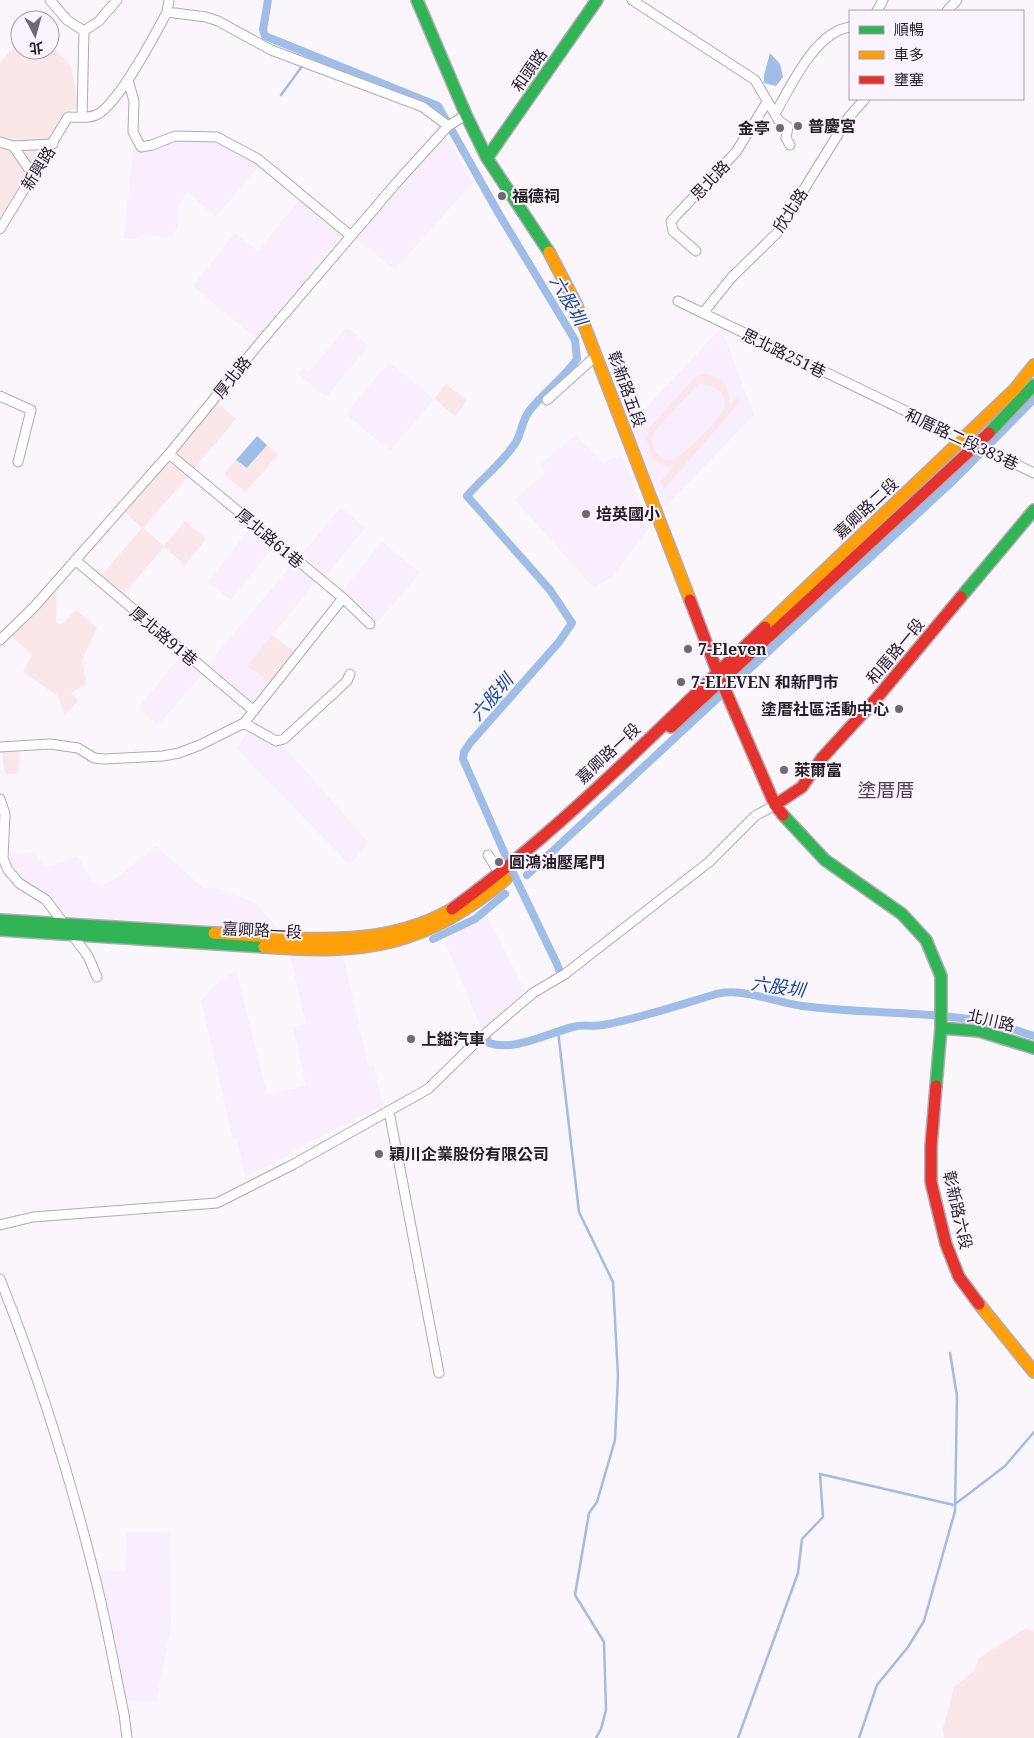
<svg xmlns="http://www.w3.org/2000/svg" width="1034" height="1738" viewBox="0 0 1034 1738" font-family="'Noto Serif','Noto Sans TC',serif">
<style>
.built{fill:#f9eefd}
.green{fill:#fbe7e9;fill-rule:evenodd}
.water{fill:#a0bde8}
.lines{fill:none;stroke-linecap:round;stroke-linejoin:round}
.stream{stroke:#a0bde8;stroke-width:2.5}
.canal{stroke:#a0bde8;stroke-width:8}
.street-casing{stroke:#b1abb3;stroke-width:11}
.fast-casing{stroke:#b1abb3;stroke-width:14}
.slow-casing{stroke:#b1abb3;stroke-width:14}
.jam-casing{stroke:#b1abb3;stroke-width:14}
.street{stroke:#fefefe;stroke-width:9}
.fast{stroke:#30b455;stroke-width:11}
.slow{stroke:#ff9f0a;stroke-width:11}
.jam{stroke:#e5322d;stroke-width:11}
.poi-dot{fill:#6f6871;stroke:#fbf3fe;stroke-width:2}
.labels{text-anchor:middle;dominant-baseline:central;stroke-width:4;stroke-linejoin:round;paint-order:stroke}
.street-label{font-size:16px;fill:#241c27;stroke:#fbf3fe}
.poi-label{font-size:16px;font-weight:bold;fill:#241c27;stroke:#fbf3fe;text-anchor:start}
.water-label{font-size:18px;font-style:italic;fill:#134b91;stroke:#fbf3fe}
.quarter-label{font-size:19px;fill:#4e3d54;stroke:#fbf3fe}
</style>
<rect width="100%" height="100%" fill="#faf6fb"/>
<path class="built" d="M441,129L473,182L395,270L353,236Z
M214,138L260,164L216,217L187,192L178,208V228L171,237L143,235L135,239H124L133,149H147L170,139Z
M301,198L343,234L257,339L193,286L235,233L258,251Z
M347,327L369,346L326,397L298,374L303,368L309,372Z
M721,328L754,415L665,507L628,427Z
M389,362L434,399L390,451L346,414Z
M576,435L603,463L622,455L649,528L613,576L594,588L515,500L545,472L541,464Z
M341,507L365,528L323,579L298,559Z
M251,527L274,546L231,600L208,582Z
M382,542L420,573L376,624L340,593Z
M294,562L316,581L248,666L271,683L251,707L205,668Z
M181,656L203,674L158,725L138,708Z
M248,731H251L271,745L280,742L369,843L350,865L237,749Z
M156,846L203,888H216L257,904L278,929L61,916L18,877L11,868L8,854L34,852L46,868L77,856L92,881L103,886L118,877Z
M486,913L525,991L482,1030L445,942Z
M290,955L343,956L369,1067H374L383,1105L245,1177L237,1139H233L201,1000L218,982L236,970L267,1094L306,1086L293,1027L306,1024Z
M127,1532H170L171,1627L156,1702L121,1700L97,1572L125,1571Z"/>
<path class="green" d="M20,23V50H50V44L71,66L79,107L65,112L34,169L0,218V63L12,49L15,26Z
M706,374C723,377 730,387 729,404L736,398L740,402L664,489L660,482L674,466L667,467L653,459L646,440L649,428L695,377ZM698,384C713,383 732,394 722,412C717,421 683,455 674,459C670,461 667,460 663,459C653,452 650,443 654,432Z
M446,384L467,401L455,416L434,399Z
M214,400L236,419L192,471L173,455Z
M267,445L278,455L245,492L224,474L236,460L248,468Z
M166,459H170L189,475L143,528L164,546L185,521L206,539L185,565L164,547L121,597L99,578L142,528L121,509Z
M57,580L56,623L62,624L76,610L97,627L82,660L86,684L71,693L78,700L65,716L58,696L23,672L32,655L10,635Z
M272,635L296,653L271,683L247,666Z
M20,751L18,774H5L2,753Z
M1026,1628L1034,1632V1738H944L943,1729L954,1687L974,1671L979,1658Z"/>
<path class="water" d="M770,53L780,64L783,77L776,86L764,83V75Z
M257,436L267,445L247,468L236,460Z"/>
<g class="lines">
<path class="stream" d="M281,95L311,54
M558,1031L579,1212L613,1282L618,1376L615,1440L597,1502L589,1513L575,1595L604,1642L606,1710L601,1729L596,1738
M738,1738L798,1573L802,1539L823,1517L820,1474L954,1505L1005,1466L1034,1432
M859,1738L877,1685L908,1647L924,1621L955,1511L957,1396L950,1353"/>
<path class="canal" d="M268,0L263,30L265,36L438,106L499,214L575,340L577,359C564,378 544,392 530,410C521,422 522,432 516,442C503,463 483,477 467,496L550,590L572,623L559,642L470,743L464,752L463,759L515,877L557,964L562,978L560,979
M731,686L954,480L1034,399
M527,875L721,695
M433,939L475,919L505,894
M489,1030L486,1036L489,1043C514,1052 548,1033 573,1027C582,1024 593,1027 603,1025C642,1018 679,1005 716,994C741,987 777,1003 802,1006C863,1014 926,1011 987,1022C1003,1024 1019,1032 1034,1036"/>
<g class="street-casing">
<path id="street" d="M50,0L67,20L84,31
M632,0L755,80L779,121L788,127L786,138L790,145
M877,11L883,0
M947,11L957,0
M167,12L206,17L218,21L271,50L423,107L448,126
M84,31L99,21L117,0
M128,80L134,101L133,132L141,147L152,145L175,136L217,137L258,159L351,236
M775,114C791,86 815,32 850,27
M82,117L84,31
M0,142L13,146L33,175
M13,146L53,144
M0,229L68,117C77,117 90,119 98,114C119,102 155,35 167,12L169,0
M696,251L673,231L671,221L736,152L767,102
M678,301L1034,473
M703,313L732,277L777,233L848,118L865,99
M0,396L31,410L18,462
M547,400L597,355
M169,454L343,598L370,624
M75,560L254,711
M0,640L34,607L169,454L258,345L398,181L448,126L466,115
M244,723L276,741L284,739L347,681L350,674
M0,747L50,744L78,748L94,758L104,759L163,756L179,753L200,745L244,723L343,598
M0,799L5,814L3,858L8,870L19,883L46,900L88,956L97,977
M488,855L500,874
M389,1111L439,1373
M0,1225L33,1217L217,1203L292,1165L428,1089L478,1040L533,993L565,974L709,862L755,816L775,805
M0,1279C38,1374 69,1473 94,1573C106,1619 114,1667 124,1714L127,1738"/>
</g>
<g class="fast-casing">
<path id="fast" d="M417,0L466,115L487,158L549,252
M487,158L597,0
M989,433L1034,385
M961,597L1034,510
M783,815L825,860L902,914L926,940L941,976V1028L936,1086
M0,920L214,933
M0,930L264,947
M941,1028L979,1031L1034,1048"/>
</g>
<g class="slow-casing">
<path id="slow" d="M549,252L576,304L690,600
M765,627L1015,389L1034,365
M214,933C294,938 380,951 452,909
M264,947C365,955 427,946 506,879
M979,1304L1034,1372"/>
</g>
<g class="jam-casing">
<path id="jam" d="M690,600L717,671L775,805L783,815
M671,727L989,433
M775,805L802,787L822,758L876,699L961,597
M452,909C565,827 664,723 765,627
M936,1086L931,1146V1182L946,1244L959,1277L979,1304"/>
</g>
<use href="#street" class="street"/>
<use href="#fast" class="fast"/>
<use href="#slow" class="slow"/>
<use href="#jam" class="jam"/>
</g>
<g class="poi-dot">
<circle cx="798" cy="126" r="5"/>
<circle cx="780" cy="128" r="5"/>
<circle cx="502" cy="196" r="5"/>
<circle cx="586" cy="514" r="5"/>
<circle cx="688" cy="649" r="5"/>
<circle cx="681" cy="682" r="5"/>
<circle cx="899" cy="709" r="5"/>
<circle cx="784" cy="770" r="5"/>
<circle cx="499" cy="862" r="5"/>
<circle cx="411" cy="1039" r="5"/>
<circle cx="379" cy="1154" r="5"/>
</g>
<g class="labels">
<g class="street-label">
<text transform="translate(529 70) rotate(-55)">和頭路</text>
<text transform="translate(38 168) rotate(-58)">新興路</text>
<text transform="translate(710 180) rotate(-46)">思北路</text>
<text transform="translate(790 210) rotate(-57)">欣北路</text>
<text transform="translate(784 353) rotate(26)">思北路251巷</text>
<text transform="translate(232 377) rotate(-51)">厚北路</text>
<text transform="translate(627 389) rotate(70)">彰新路五段</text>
<text transform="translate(962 439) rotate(25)">和厝路二段383巷</text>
<text transform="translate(866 508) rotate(-43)">嘉卿路二段</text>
<text transform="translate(270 538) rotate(40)">厚北路61巷</text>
<text transform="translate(164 636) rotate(40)">厚北路91巷</text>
<text transform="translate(895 651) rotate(-50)">和厝路一段</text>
<text transform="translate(608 753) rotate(-43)">嘉卿路一段</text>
<text transform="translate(262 930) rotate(3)">嘉卿路一段</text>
<text transform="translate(991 1020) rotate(13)">北川路</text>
<text transform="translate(958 1210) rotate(77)">彰新路六段</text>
</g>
<g class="poi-label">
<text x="808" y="126">普慶宮</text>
<text x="770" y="128" text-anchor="end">金亭</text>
<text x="512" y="196">福德祠</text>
<text x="596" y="514">培英國小</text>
<text x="698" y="649">7-Eleven</text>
<text x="691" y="682">7-ELEVEN 和新門市</text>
<text x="889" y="709" text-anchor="end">塗厝社區活動中心</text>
<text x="794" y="770">萊爾富</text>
<text x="509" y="862">圓鴻油壓尾門</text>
<text x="421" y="1039">上鎰汽車</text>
<text x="389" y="1154">穎川企業股份有限公司</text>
</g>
<g class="water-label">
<text transform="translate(569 300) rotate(60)">六股圳</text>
<text transform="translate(491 697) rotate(-49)">六股圳</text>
<text transform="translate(778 986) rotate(8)">六股圳</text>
</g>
<g class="quarter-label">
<text x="886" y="790">塗厝厝</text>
</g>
</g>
<rect x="849" y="10" width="175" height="90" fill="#fbf3fe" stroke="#a59da8"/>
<rect x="859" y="26" width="25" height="8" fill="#30b455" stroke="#a59da8"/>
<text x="894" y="35" font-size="15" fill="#241c27">順暢</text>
<rect x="859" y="51" width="25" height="8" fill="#ff9f0a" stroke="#a59da8"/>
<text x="894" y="60" font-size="15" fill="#241c27">車多</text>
<rect x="859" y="76" width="25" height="8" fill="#e5322d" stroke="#a59da8"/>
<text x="894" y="85" font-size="15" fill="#241c27">壅塞</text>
<g transform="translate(35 35) rotate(174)"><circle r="24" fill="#fbf3fe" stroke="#a59da8"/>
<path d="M0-4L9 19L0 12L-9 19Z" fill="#6f6871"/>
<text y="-8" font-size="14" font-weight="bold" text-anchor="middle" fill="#241c27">北</text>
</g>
</svg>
